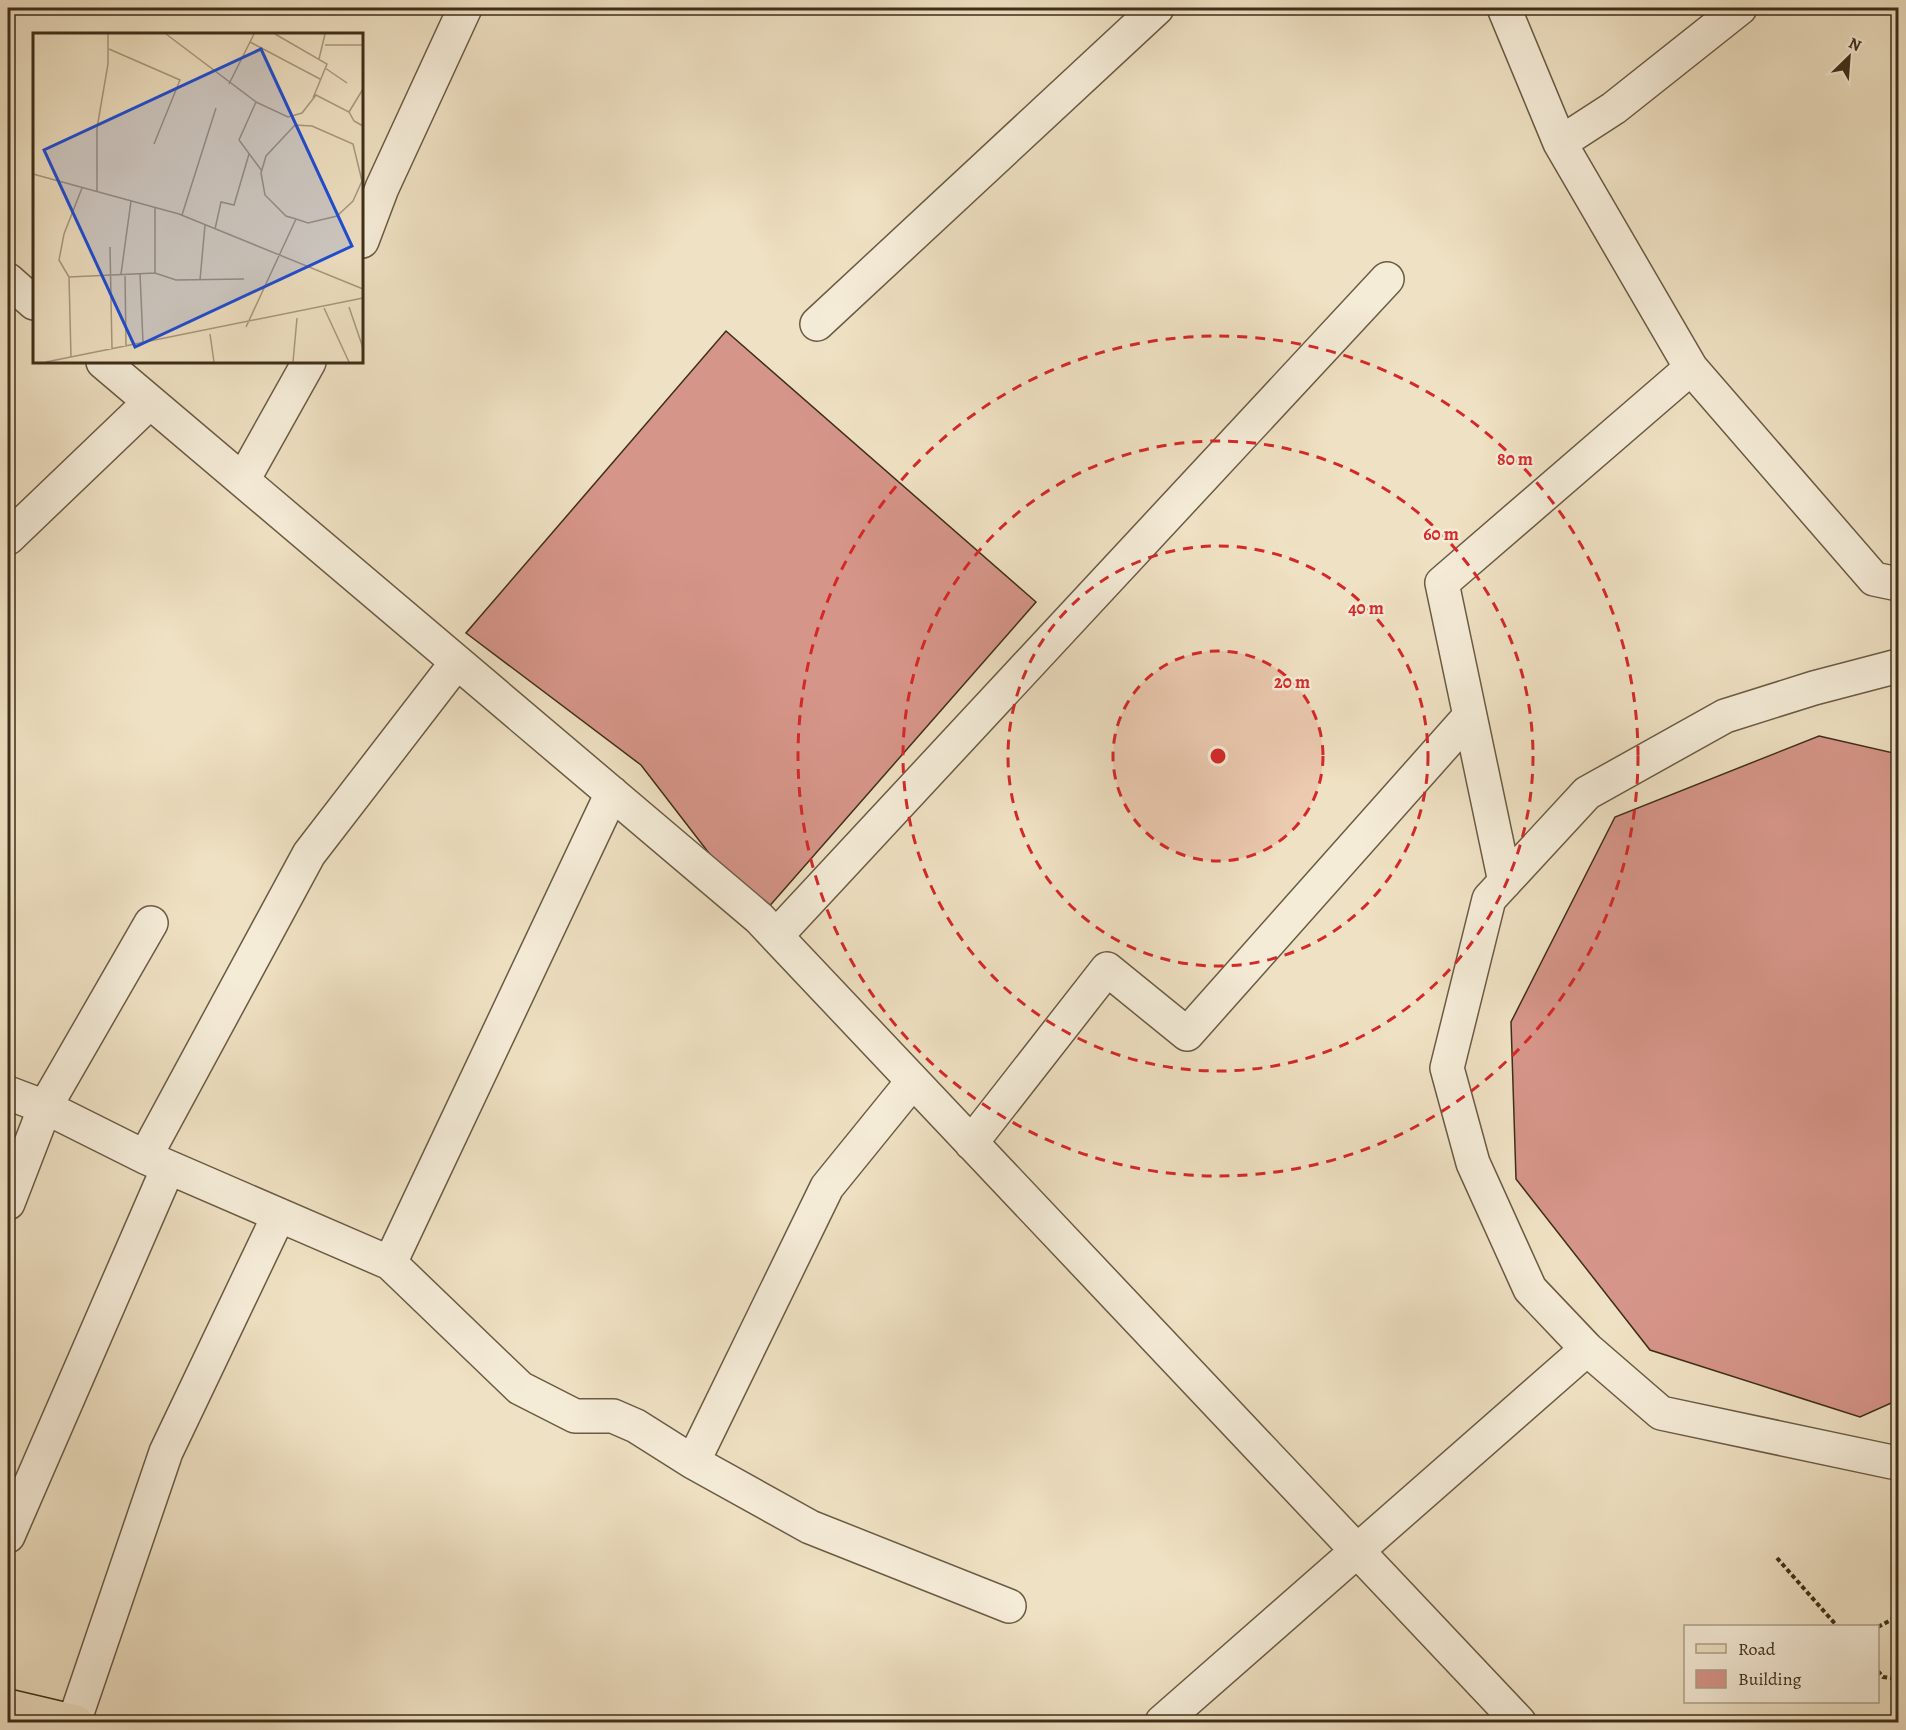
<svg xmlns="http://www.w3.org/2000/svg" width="1906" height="1730" viewBox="0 0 1906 1730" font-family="Alegreya,serif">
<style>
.building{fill:#d69589;stroke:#3e2e1a;stroke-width:1.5}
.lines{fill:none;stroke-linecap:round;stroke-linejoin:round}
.minor-casing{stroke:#6a5b44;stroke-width:36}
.major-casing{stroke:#3e2e1a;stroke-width:36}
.path{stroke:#3e2e1a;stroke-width:4;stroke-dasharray:4.5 3;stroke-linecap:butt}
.minor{stroke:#f5ecd8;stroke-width:33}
.major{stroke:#efe1c3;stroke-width:33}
.ring{fill:none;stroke:#d62828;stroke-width:3;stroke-dasharray:10 8}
.inset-road{fill:none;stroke:#a8997f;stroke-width:1.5}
.view{fill:#1d4ed8;fill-opacity:0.15;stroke:#1d4ed8;stroke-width:3}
.inset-edge{fill:none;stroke:#3e2e1a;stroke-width:3}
.centre{fill:#d62828;stroke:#f5ecd8;stroke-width:3}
.ring-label{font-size:18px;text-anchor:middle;font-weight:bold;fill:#d62828;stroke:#f5ecd8;stroke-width:5;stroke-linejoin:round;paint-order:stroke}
</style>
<rect width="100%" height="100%" fill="#efe1c3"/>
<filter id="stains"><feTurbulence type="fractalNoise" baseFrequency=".00333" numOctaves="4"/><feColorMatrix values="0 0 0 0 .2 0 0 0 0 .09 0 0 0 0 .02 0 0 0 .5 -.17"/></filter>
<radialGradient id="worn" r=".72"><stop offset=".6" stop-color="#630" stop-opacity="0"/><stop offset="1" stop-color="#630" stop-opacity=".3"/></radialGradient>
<path class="building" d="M726,331L1036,602L759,918L641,765L466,633Z
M1819,736L1898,754V1400L1860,1417L1650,1350L1516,1179L1511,1022L1615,817Z"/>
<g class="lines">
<g class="minor-casing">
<path id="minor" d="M1504,8L1560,143L1691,368
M1560,143L1614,108L1740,8
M362,241L382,188L465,8
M8,280L34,303
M817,324L1157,8
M103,362L759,918L1519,1722
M243,480L309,362
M8,538L150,402
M1898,666L1814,688L1725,716L1587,793L1489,899L1447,1068L1473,1163L1530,1289L1587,1349L1661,1413L1892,1462L1898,1460
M1505,882L1442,583L1691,368L1874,579L1898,584
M776,936L1387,279
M8,1093L45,1107L145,1157L390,1263L520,1388L575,1416H613L636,1426L693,1462L810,1527L1009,1606
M971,1143L1107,969L1187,1034L1468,718
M145,1157L309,854L457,662
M8,1203L45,1107L151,923
M390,1263L612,793
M693,1462L827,1187L913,1081
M8,1536L168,1168
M74,1722L166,1452L279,1215
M1162,1722L1587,1349"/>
</g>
<g class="major-casing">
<path id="major" d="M8,1706L76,1722"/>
</g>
<path class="path" d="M1777,1558L1837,1626
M1878,1627L1898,1616
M1878,1671L1883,1677L1898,1679"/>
<use href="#minor" class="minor"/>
<use href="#major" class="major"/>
</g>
<circle cx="1218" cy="756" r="105" fill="#d62828" fill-opacity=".12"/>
<g class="ring">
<circle cx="1218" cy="756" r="105"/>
<circle cx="1218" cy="756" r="210"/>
<circle cx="1218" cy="756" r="315"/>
<circle cx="1218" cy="756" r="420"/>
</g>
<g transform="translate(33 33)">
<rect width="330" height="330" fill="#efe1c3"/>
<path class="inset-road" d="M133,1L223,69M242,1L294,31L280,65M217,9L287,46M292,12H330M76,16L147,47L121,111M286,26L292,1M292,35L314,50M196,51L221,1M316,79L330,56M262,92L279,93L320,111L329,148L320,168L304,183L275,190L263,186L253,183L232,162L228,140L233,123ZM229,138L206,107L223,69L255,84L269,80L283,62L316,79L321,88L330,93M0,141L146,181L330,256M64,159V95L75,31V1M149,182L183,75M182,196L188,169L201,172L216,121M77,214L79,316M122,240V175M88,241L98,168M92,241L93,313M107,241L110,309M36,244L122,240L143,247L211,246M167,247L172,192M316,274L330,315M291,275L316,329M213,294L263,186M177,301L181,329M38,324L36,244L26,227L31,201L49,155M13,329L330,265M260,329L264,285"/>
<path class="view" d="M228,16L319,213L102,314L11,117Z"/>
<rect width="330" height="330" class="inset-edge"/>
</g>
<circle cx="1218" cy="756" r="9" class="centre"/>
<g class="ring-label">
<text x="1515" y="465">80 m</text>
<text x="1441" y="540">60 m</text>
<text x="1366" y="614">40 m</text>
<text x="1292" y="688">20 m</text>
</g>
<rect width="1906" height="1730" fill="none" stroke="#efe1c3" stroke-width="30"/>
<rect x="9" y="9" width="1888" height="1712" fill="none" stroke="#3e2e1a" stroke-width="3"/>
<rect x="15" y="15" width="1876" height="1700" fill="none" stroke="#3e2e1a" stroke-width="1.5"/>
<rect x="1684" y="1625" width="195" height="78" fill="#f5ecd8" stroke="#aca08c" stroke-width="1.5"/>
<rect x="1696" y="1644" width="30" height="9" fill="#efe1c3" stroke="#aca08c" stroke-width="1.5"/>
<text x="1738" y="1655" font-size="18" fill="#3e2e1a">Road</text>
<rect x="1696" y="1670" width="30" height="18" fill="#d69589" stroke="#aca08c" stroke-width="1.5"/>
<text x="1738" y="1685" font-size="18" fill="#3e2e1a">Building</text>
<g transform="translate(1849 57) rotate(25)" stroke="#f5ecd8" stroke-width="4.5" paint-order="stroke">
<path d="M0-4.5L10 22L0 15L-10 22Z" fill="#3e2e1a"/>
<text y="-9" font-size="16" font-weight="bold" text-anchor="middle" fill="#3e2e1a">N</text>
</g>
<rect width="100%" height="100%" filter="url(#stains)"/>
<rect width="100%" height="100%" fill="url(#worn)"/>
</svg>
